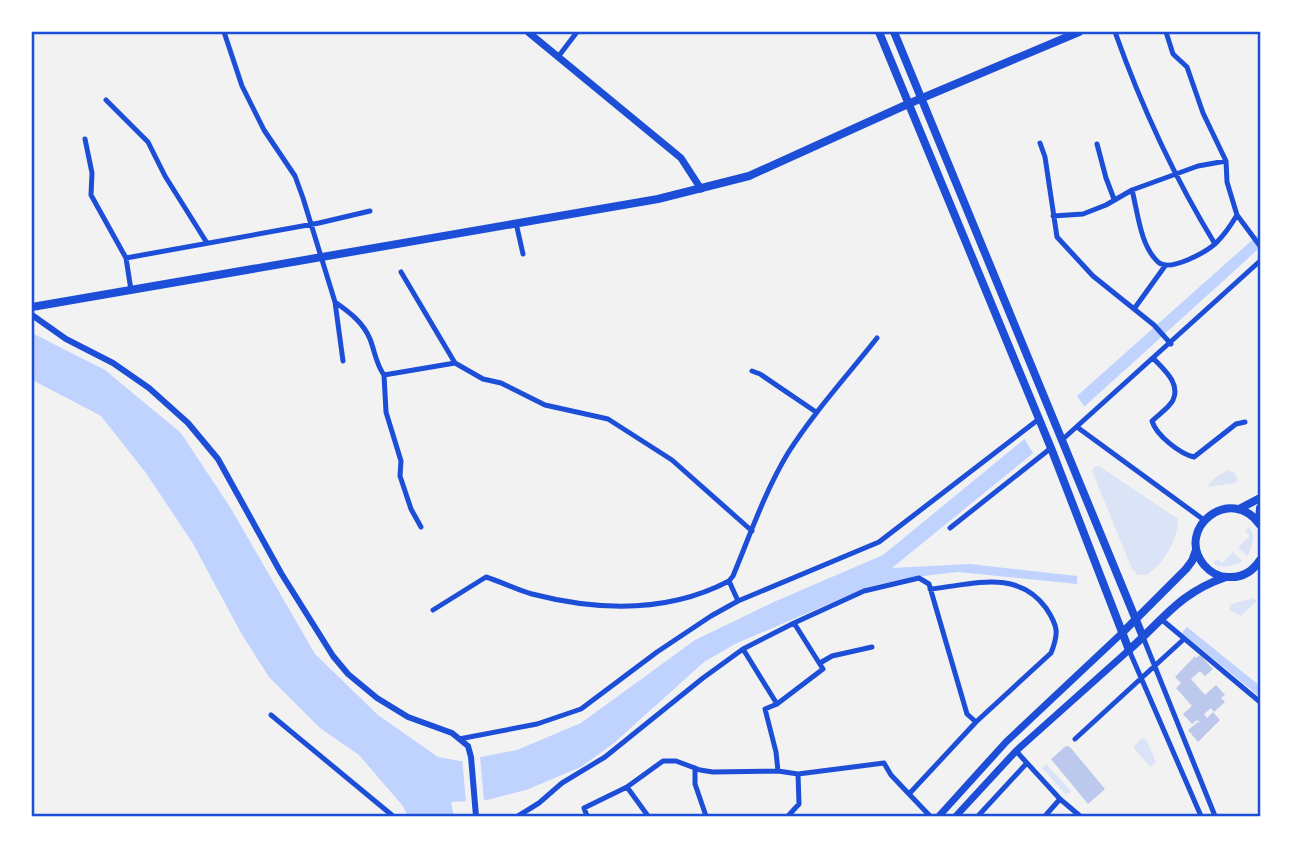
<svg xmlns="http://www.w3.org/2000/svg" width="1292" height="848" viewBox="0 0 1292 848" font-family="'IBM Plex Serif',serif">
<style>
.green{fill:#dbe4f7}
.water{fill:#bfd3fe}
.pier{fill:#f2f2f2}
.lines{fill:none;stroke-linecap:round;stroke-linejoin:round}
.river{stroke:#bfd3fe;stroke-width:14}
.building{fill:#bdc9ec}
.minor{stroke:#1d4ed8;stroke-width:5}
.tertiary{stroke:#1d4ed8;stroke-width:6}
.secondary{stroke:#1d4ed8;stroke-width:7}
.primary{stroke:#1d4ed8;stroke-width:8}
.neatline{fill:none;stroke:#1d4ed8;stroke-width:2.5}
</style>
<rect width="100%" height="100%" fill="#f2f2f2"/>
<path class="green" d="M1099,466L1178,519C1178,540 1164,563 1147,575H1138L1132,569L1092,471L1094,467Z
M1228,470C1234,471 1239,477 1236,483L1207,487L1216,477Z
M1249,527C1256,536 1253,547 1247,556L1238,547L1250,536L1245,531Z
M1233,552L1242,561C1233,566 1222,570 1213,563L1218,559L1222,563Z
M1254,598L1257,601L1241,616L1229,610L1231,604Z
M1142,738L1147,741L1156,762L1150,767L1133,747Z
M1046,764L1071,791L1066,795L1042,768Z"/>
<path class="water" d="M1260,233V247L1243,263L1032,454L892,568L970,564L1077,576V584L958,572L914,577L868,587L735,644L704,662L614,743L581,767L526,790L487,800L451,802L454,816H408L402,805L359,755L320,728L269,677L241,633L192,542L146,473L86,397L32,380V333L105,370L181,433L230,507L315,654L378,715L438,757L460,761L517,750L581,723L695,640L776,601L883,555L1077,396Z
M1187,627L1260,686V697L1182,633Z"/>
<path class="pier" d="M1076,395L1085,407L1034,455L1024,438Z
M480,756L484,801L466,802L462,758Z"/>
<g class="lines">
<path class="river" d="M32,372L107,411"/>
</g>
<path class="building" d="M1200,655L1213,669L1205,676L1200,671L1191,679L1205,695L1216,685L1225,695L1221,698L1225,702L1214,712L1211,708L1204,714L1207,718L1213,712L1220,720L1198,742L1188,730L1198,722L1201,723L1197,720L1192,724L1183,714L1192,706L1176,688L1181,683L1175,677L1195,656L1196,658Z
M1066,746L1070,747L1105,789L1088,804L1051,759Z"/>
<g class="lines">
<path class="minor" d="M224,32L242,86L264,130L295,176L303,198L335,302L343,361
M1115,32C1141,105 1174,177 1215,244
M558,57L577,32
M106,100L148,142L165,176L207,243
M85,139L92,173L91,195L126,258L131,290
M1040,143L1045,157L1057,237L1093,276L1154,325L1171,344
M1097,144L1106,178L1114,199
M1132,190C1138,213 1140,245 1158,262C1170,273 1208,251 1217,242C1225,234 1231,225 1237,215L1227,182L1226,161L1203,113L1187,67L1173,54L1166,32
M1237,215L1260,246
M1053,216L1083,214L1106,205L1132,190L1198,166L1226,161
M516,223L523,254
M126,258L319,223L370,211
M401,272L455,363L483,379L501,383L545,405L608,419L672,460L752,531
M335,302C349,312 363,322 370,339C375,352 376,364 384,375
M1134,309L1165,266
M1154,359C1163,369 1181,383 1173,400C1170,407 1158,415 1152,421C1156,435 1180,454 1194,457L1236,424L1245,422
M752,371L760,374L816,412
M1077,427L1204,520
M1063,439L1260,261
M421,527L411,509L400,476L401,461L386,412L384,375L455,363
M950,528L1051,448
M729,581L738,601
M930,589C972,585 1017,568 1046,608C1058,626 1059,633 1051,653L976,722L909,794L930,816
M433,610L486,577C502,582 517,590 532,594C598,611 668,613 729,581L733,576C750,535 765,491 788,453C814,412 847,376 877,338
M1161,619L1260,702
M1143,637L1215,816
M743,649L777,704
M1129,650L1201,816
M820,663L832,656L872,647
M271,715L393,816
M459,739L537,724L581,709L657,652L711,616L738,601L879,542L1039,419
M1075,739L1184,639
M1016,751L1060,799L1080,816
M695,768V784L706,816
M778,771L776,752L765,709L777,704L823,669L794,623
M627,787L648,816
M518,816L539,803L562,783L605,757L703,678L743,649L794,623L864,591L919,578L929,584L967,714L976,722
M587,816L584,808L627,787L663,761H676L700,770L713,772L778,771L798,774L884,763L891,775L909,794
M788,816L799,804L798,774
M978,816L1026,764
M1045,816L1060,799"/>
<path class="tertiary" d="M32,315L66,339L113,363L149,388L188,423L218,459L281,573L333,656L348,674L377,698L408,717L452,733L468,746L471,757L476,816"/>
<path class="secondary" d="M528,32L681,158L701,189
M939,816L1006,742L1122,633
M956,816L1016,751L1129,650"/>
<path class="primary" d="M879,32L1051,448L1129,650C1164,619 1179,593 1226,577
M894,32L1143,637
M32,307L658,199L749,176L908,104L1079,32
M1239,509L1260,498
M1259,522L1260,508
M1260,525C1231,483 1174,529 1204,565C1210,572 1219,577 1228,577C1242,578 1253,571 1260,560
M1122,633L1186,569L1192,561L1196,550"/>
</g>
<rect width="1292" height="848" fill="none" stroke="#ffffff" stroke-width="66"/>
<rect x="33" y="33" width="1226" height="782" class="neatline"/>
</svg>
